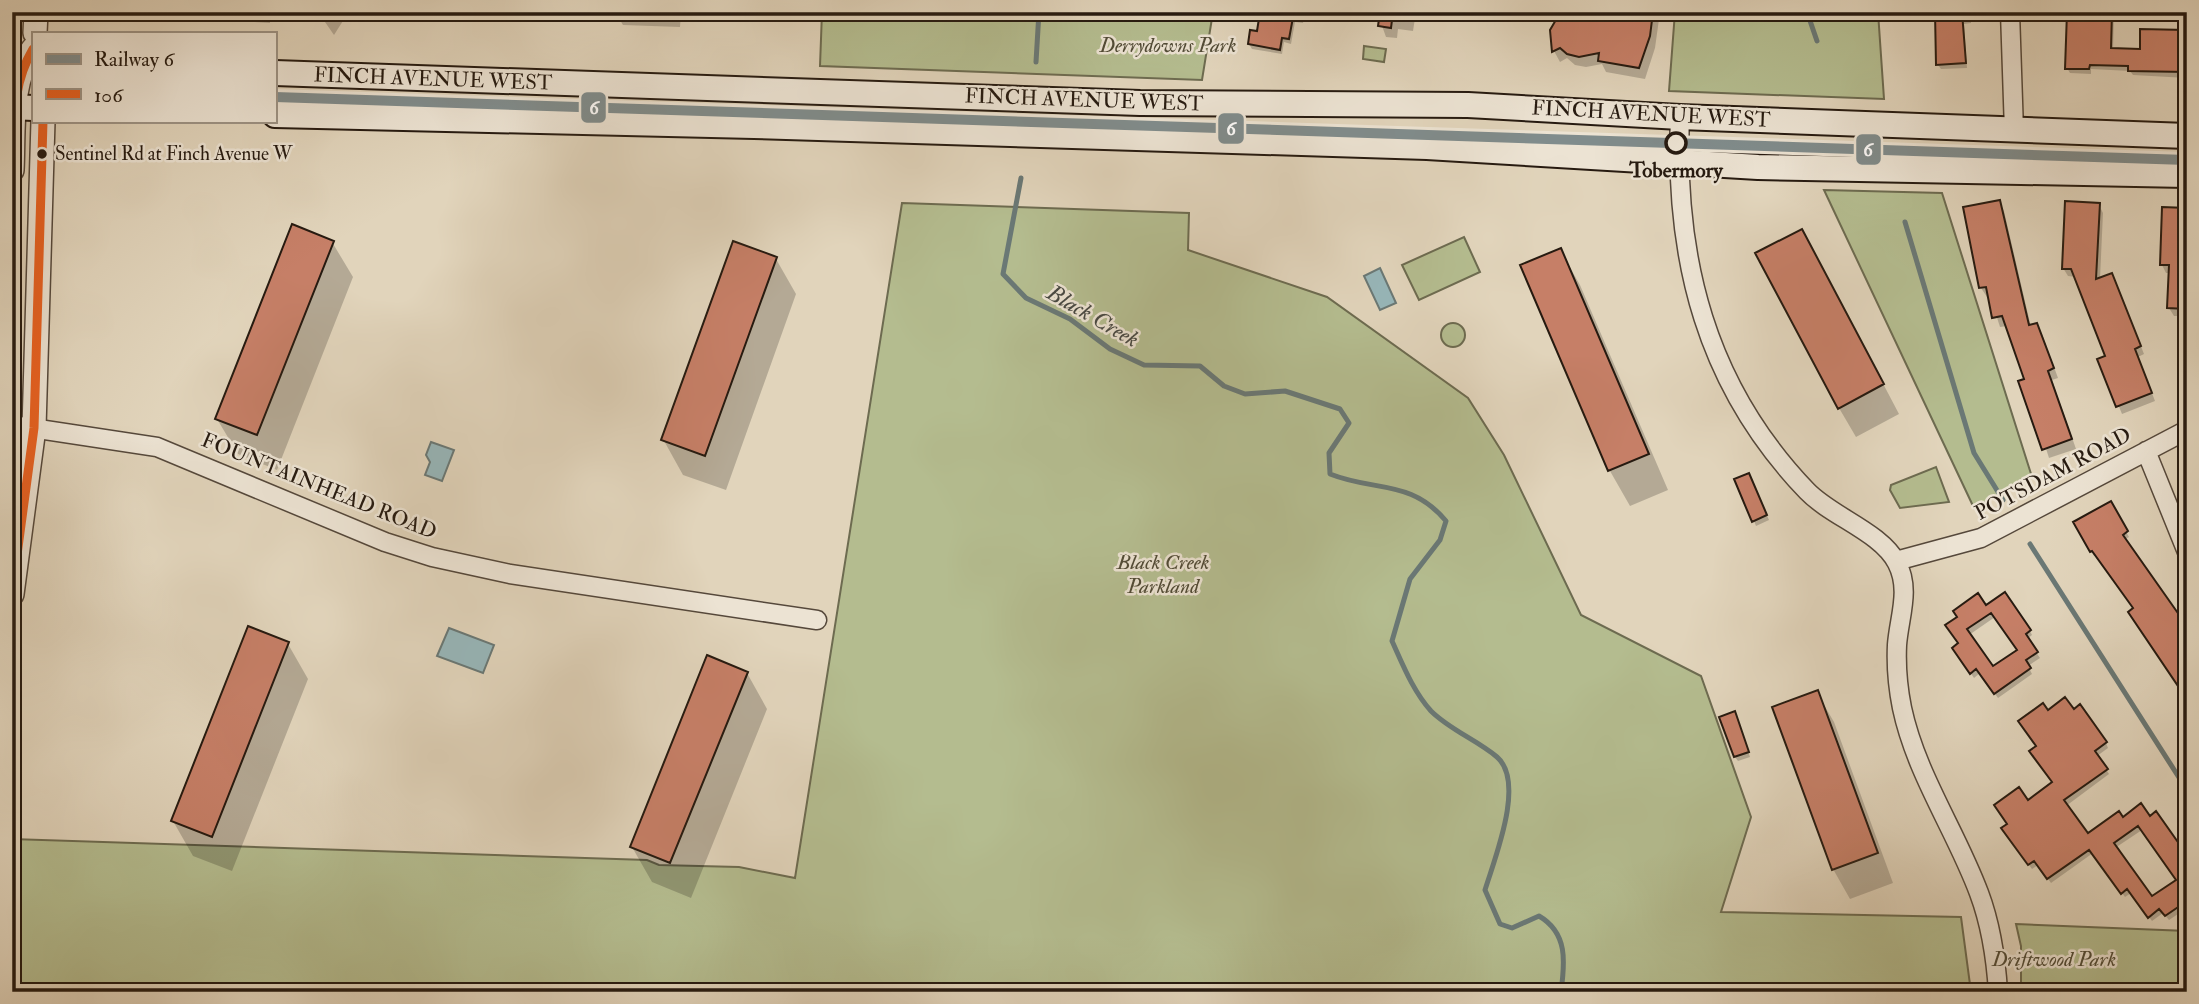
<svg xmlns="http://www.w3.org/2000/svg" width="2199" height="1004" viewBox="0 0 2199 1004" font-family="'IM FELL Double Pica',serif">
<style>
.green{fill:#b4bc8f;stroke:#6d6b50;stroke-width:2}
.water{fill:#97b6b9;stroke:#6a7875;stroke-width:2}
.shadow{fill:#0003;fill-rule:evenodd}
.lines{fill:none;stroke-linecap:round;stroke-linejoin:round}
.stream{stroke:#6a7875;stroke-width:5}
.building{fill:#c67f67;stroke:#261a10;stroke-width:2;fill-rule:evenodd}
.minor-casing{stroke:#55483b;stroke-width:21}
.tertiary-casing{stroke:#55483b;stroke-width:26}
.secondary-casing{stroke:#261a10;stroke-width:28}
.minor{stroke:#ece3d3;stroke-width:18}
.tertiary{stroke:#ece3d3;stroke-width:23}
.secondary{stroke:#ece3d3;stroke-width:24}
.bus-1-casing{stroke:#ece3d3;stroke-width:14}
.bus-1{stroke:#e86121;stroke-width:9}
.rail-1-casing{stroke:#ece3d3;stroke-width:16}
.rail-1{stroke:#808c8c;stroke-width:10}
.stop-dot{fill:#ece3d3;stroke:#261a10;stroke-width:3.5}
.bus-dot{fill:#261a10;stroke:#ece3d3;stroke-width:2.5}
.labels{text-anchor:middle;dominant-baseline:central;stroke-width:5;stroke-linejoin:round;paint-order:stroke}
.bus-label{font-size:19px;fill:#261a10;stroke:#ece3d3;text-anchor:start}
.park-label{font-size:21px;font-style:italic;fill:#514b36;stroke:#ece3d3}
.street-label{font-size:21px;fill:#261a10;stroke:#ece3d3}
.stop-label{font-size:21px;font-weight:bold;fill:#261a10;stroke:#ece3d3}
.water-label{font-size:23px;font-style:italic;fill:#484943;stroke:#ece3d3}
.line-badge{stroke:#ece3d3;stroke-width:2.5}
.badge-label{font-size:19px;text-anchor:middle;font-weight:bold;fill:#fff}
</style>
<rect width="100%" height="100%" fill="#e1d4bb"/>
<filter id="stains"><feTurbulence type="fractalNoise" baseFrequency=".00286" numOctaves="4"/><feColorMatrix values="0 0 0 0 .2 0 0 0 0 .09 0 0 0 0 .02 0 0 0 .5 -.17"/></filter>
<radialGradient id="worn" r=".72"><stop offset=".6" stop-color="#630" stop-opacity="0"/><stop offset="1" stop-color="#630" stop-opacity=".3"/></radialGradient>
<path class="green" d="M822,12H1213L1202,80L820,66Z
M1675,12H1878L1884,99L1669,91Z
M1364,46L1386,49L1384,62L1363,59Z
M1824,190L1942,193L2032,477L1974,508Z
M902,203L1189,213L1188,250L1327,297L1468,398L1504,455L1581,615L1701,676L1751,817L1721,912L1961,917L1971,992H12V839L647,860L659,865L739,867L795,878Z
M1464,237L1480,272L1419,300L1402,265Z
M1441 335a12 12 0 1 1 24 0a12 12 0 1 1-24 0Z
M1936,467L1949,502L1900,508L1890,490L1891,485Z
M2016,924L2187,931V992H2021V946Z"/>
<path class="water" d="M1380,268L1396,303L1380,310L1364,276Z
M431,442L454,450L442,481L425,475L430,462L426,455Z
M449,628L494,645L483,673L437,656Z"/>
<path class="shadow" d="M114,12H154V16L137,15L136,22H126L122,14Z
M235,12H359L357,16L348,13L334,35L325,22L314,17L270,15V23L240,21Z
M484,12H681L680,27L623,25L620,20L486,17Z
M1270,12H1305L1303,23L1295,22L1291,44L1284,42L1282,54L1252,49L1249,44Z
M1377,12H1416L1413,31L1398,29L1397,38L1386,37Z
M1557,12H1660L1655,48L1645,79L1606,72L1602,64L1586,67L1575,65L1567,58L1560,62L1554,51L1552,32Z
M1937,12H1971V23L1964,24L1967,68L1941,69L1938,65Z
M2069,12H2114L2113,50L2141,51L2187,33V78L2133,75L2130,71L2091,69V74L2070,73L2067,68Z
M1999,202L2004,211L2031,327L2036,325L2042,334L2058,378L2052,380L2076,449L2049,458L2007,326L2000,327L1990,296L1987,297L1981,288L1965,208Z
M2099,205L2103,213L2100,279L2116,283L2144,354L2138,357L2155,401L2122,414L2100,360L2108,357L2076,277L2068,276L2063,268Z
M2187,209V316H2174L2169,308L2170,273H2166L2162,265Z
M332,242L353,277L277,470L238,454L217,419Z
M1560,250L1580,285L1668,490L1630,506L1610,471L1522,266Z
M776,259L796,294L726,490L683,475L663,439Z
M1818,260L1899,414L1856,437L1839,408Z
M2187,331V359L2179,333Z
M1751,480L1769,520L1756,526L1754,521Z
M2111,504L2129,537L2124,540L2187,630V692L2133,617L2135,609L2096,555L2094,556L2076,523Z
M1986,607L2030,631L2032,635L2027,639L2040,658L2028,666L2032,674L1998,698L1980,673L1974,678L1957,653L1960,644L1950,631ZM1995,617L2019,650L1992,669L1969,635Z
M288,644L308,679L232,871L193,856L173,821Z
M747,673L767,709L691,898L652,882L632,847Z
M1817,693L1834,722L1893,883L1850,899L1833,869Z
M2047,712L2106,743L2108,748L2097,756L2109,774L2066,806L2087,835L2123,819L2141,806L2187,858V908L2169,920L2163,913L2152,921L2131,893L2125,897L2093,853L2051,883L2038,865L2032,869L2006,834L2027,802L2053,783L2037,747ZM2142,830L2178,880L2152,899L2115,848Z
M1737,718L1750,757L1738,761L1735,757Z"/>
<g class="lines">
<path class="stream" d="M1807,12L1817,41
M1036,62L1039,12
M1021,178L1003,274L1026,298L1070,319L1110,349L1144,365L1200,366L1224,386L1245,394L1285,391L1340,409L1349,423L1329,453L1330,474C1375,492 1411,479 1446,521L1440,540L1410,579L1392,641C1403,665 1413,691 1431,711C1450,730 1477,740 1497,757C1526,782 1494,860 1485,890L1500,924L1512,928L1539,916C1568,933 1565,962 1561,992
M1905,222L1974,453L2003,500
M2030,544L2187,790"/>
</g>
<path class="building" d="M1260,12H1294L1289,39L1282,38L1280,50L1248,44L1250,30L1257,31Z
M1380,12H1393L1391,28L1378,26Z
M1564,12H1653L1650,36L1639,68L1598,61L1599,53L1579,57L1567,54L1560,48L1552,52L1550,30L1557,18L1563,19Z
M1935,12H1962L1966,63L1936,65Z
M2067,12H2112L2111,48L2140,49V29L2187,30V72L2128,71V66L2090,65L2089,69H2065Z
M2000,200L2029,325L2037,323L2054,368L2048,371L2072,439L2042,450L2018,381L2024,379L2002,316L1992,318L1986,287L1979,288L1963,207Z
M2065,201L2100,203L2096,279L2112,273L2141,346L2135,349L2152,393L2116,407L2097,359L2105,356L2071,269H2062Z
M2162,207L2187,208V309L2167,308L2169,265H2160Z
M292,224L334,241L257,435L215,419Z
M1802,229L1884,384L1838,409L1755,253Z
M733,241L777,257L705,456L661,440Z
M1561,248L1649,454L1608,471L1520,265Z
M1749,473L1767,515L1752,522L1734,479Z
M2111,501L2128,531L2123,535L2187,626V680L2178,686L2128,612L2133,608L2092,551L2090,552L2073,522Z
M2005,592L2031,630L2026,634L2038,652L2026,660L2031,668L1994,694L1976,669L1970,674L1952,648L1958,643L1945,625L1957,617L1953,611L1978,593L1986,605ZM1991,613L2017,650L1993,666L1967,629Z
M248,626L289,642L212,837L171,821Z
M707,655L748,672L670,863L630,847Z
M1818,690L1878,853L1832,870L1772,707Z
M2065,697L2074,709L2080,704L2107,742L2095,751L2108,769L2064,800L2088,833L2119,811L2123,817L2141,803L2150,816L2156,811L2187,855V901L2165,916L2159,909L2148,918L2127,889L2121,894L2089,850L2047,879L2034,861L2028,865L2001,828L2007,824L1994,805L2019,787L2028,800L2052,782L2029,751L2036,746L2018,721L2043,703L2048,710ZM2138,826L2176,880L2152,896L2114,843Z
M1735,711L1749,752L1734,757L1719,717Z"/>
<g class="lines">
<g class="minor-casing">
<path id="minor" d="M2010,12L2014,131
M1680,117C1674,259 1706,386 1807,491C1832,517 1881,532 1897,563C1911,590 1899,617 1897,645C1896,666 1898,688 1902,708C1916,774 1956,831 1979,893C1991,925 1996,959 1998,992
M12,425L157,447L385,542L432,557L510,574L817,620
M2146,451L2187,552
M1896,561L1981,538L2187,430"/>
</g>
<g class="tertiary-casing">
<path id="tertiary" d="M35,33L36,12
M12,170C14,132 9,81 33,49
M12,594L34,428L43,121"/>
</g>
<g class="secondary-casing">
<path id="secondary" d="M12,62L33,63
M275,73L1140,103L1468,105L1680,117L2187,136
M12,107L33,108
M275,115L754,126L1427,147L1758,167L2187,175"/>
</g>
<use href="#minor" class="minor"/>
<use href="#tertiary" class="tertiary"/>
<use href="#secondary" class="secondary"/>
<g class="bus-1-casing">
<path id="bus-1" d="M12,162C14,123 12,84 33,49
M12,592L34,428L43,121"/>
</g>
<use href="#bus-1" class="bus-1"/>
<g class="rail-1-casing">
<path id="rail-1" d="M275,97L2187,160"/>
</g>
<use href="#rail-1" class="rail-1"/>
</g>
<circle class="stop-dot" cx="1676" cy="143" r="10"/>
<circle class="bus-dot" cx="42" cy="154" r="6"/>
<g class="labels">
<g class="bus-label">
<text x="55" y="154">Sentinel Rd at Finch Avenue W</text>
</g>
<g class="park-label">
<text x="1168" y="45">Derrydowns Park</text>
<text x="1163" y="562">Black Creek<tspan x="1163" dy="24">Parkland</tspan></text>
<text x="2054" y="959">Driftwood Park</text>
</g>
<g class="street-label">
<text transform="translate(433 79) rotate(2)">FINCH AVENUE WEST</text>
<text transform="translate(1084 100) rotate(2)">FINCH AVENUE WEST</text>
<text transform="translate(1651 114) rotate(3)">FINCH AVENUE WEST</text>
<text transform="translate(2053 474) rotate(-28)">POTSDAM ROAD</text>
<text transform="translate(319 486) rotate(22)">FOUNTAINHEAD ROAD</text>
</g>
<g class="stop-label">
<text x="1676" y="170">Tobermory</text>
</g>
<g class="water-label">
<text transform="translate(1093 316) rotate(30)">Black Creek</text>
</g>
</g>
<g class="line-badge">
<rect x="580" y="91" width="27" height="33" rx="7" fill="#808c8c"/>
<rect x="1217" y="112" width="28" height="33" rx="7" fill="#808c8c"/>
<rect x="1855" y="133" width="27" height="33" rx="7" fill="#808c8c"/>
</g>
<g class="badge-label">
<text x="594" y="114">6</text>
<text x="1231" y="135">6</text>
<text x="1868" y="156">6</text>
</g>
<rect width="2199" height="1004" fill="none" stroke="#e1d4bb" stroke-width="42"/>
<rect x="14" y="14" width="2171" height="976" fill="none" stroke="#261a10" stroke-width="3.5"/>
<rect x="21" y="21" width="2157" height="962" fill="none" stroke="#261a10" stroke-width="2"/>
<rect x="32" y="32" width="245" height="91" fill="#ece3d3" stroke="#9d9385" stroke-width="2"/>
<rect x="46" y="54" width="35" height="10" fill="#808c8c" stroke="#9d9385" stroke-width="2"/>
<text x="94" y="66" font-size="21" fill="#261a10">Railway 6</text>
<rect x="46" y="89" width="35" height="10" fill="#e86121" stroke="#9d9385" stroke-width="2"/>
<text x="94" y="102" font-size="21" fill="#261a10">106</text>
<rect width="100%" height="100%" filter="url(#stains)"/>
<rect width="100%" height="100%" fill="url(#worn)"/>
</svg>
